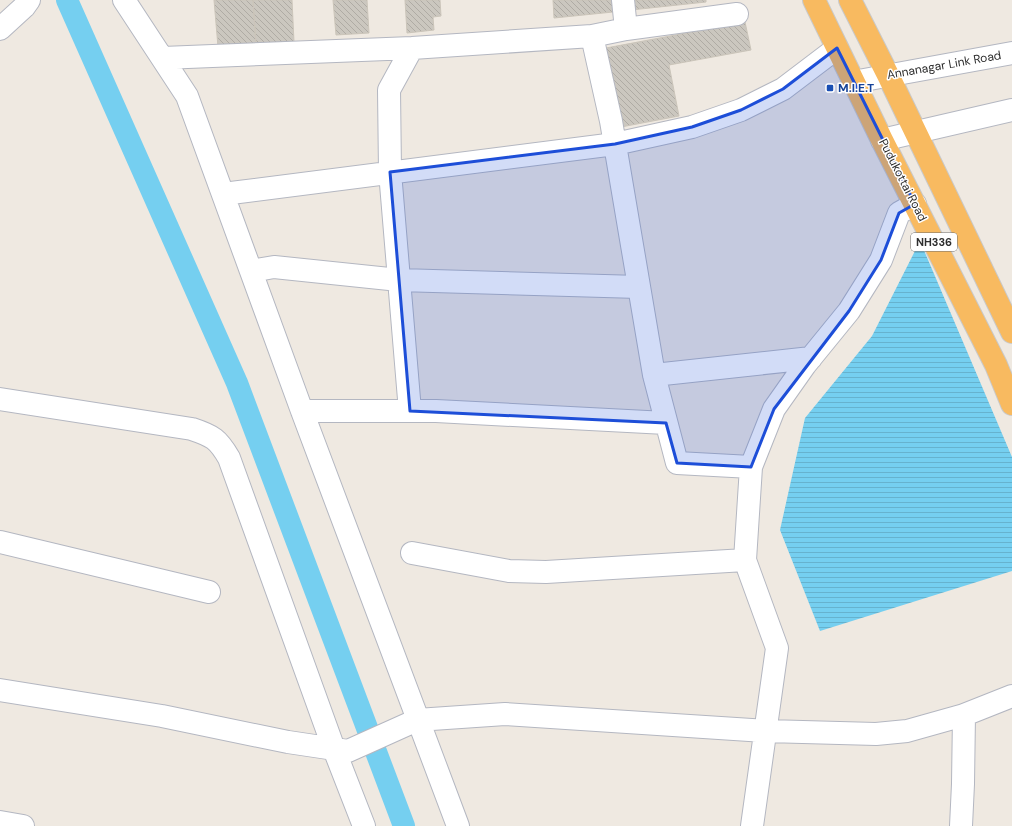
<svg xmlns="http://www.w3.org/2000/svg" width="1012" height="826" viewBox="0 0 1012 826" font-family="'DM Sans',sans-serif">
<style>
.water{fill:url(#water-rules)}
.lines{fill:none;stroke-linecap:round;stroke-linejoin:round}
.canal{stroke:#75cff0;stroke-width:22}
.building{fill:url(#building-back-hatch);stroke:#cbc5ba}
.minor-casing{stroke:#b4b7c1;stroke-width:24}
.secondary-casing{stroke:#b4b7c1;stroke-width:24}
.trunk-casing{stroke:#c9c9c9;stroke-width:24}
.minor{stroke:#fff;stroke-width:22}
.secondary{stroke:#fff;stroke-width:22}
.trunk{stroke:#f8ba60;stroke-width:22}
.marked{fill:#1d4ed8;fill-opacity:0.2;stroke:#1d4ed8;stroke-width:3;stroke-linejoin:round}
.transit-dot{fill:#1a4fb4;stroke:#fff;stroke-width:1.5}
.labels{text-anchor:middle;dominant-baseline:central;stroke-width:3;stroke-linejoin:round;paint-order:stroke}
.shield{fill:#fff;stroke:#6d6d6d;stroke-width:1}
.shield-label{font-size:11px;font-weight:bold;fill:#2e2e2e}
.street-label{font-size:12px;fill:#2e2e2e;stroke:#fff}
.transit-label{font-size:12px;font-weight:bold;fill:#164399;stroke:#fff;text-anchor:start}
</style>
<defs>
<pattern id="water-rules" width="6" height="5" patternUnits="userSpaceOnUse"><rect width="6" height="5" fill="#75cff0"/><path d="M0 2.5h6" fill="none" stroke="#66b2ce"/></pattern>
<pattern id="building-back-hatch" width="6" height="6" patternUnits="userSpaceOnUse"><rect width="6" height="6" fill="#cbc7bf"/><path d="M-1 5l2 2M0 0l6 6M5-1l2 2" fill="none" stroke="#afaba4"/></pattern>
</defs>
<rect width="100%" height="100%" fill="#efe9e1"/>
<path class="water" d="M920,241L1012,457V571L820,631L780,530L805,418L872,336Z"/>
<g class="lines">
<path class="canal" d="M67,0L237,383L404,826"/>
</g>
<path class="building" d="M214,0H253L256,45L218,47Z
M253,0H292L294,42L256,45Z
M333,0H367L369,33L336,35Z
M405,0H440L441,16L433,17L434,30L407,33Z
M553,0H612L613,12L554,18Z
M630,0H706V2L631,10Z
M745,22L751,50L669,65L679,116L621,127L606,48Z"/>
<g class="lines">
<g class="minor-casing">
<path id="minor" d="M124,0L187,96L302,411L458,826
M623,0L626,29
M0,29L24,7L29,0
M592,36L611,121L654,375L677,463L751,467
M163,58L412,48L592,36L626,29L737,14
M223,194L615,144L692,127L741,110L783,89L837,48
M251,271L274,267L399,280L639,287
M654,375L811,358
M0,399L192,429C213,436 218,439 229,458L334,749L364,826
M302,411H436L666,423
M410,411L390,172L389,90L412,48
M0,542L209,592
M412,553L509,571L546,572L745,560
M0,690L162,716L288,742L348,751L417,720L505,714L766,731L876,734L907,731L964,715L1012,696
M0,822L23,826
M752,826L777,648L745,560L751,467L774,409L805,365L849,311L881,260L899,213L915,204
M961,826L963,784L964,715"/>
</g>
<g class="secondary-casing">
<path id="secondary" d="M853,82L1012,53
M882,140L1012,110"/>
</g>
<g class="trunk-casing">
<path id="trunk" d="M814,0L882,140L996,365L1012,404
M850,0L888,75L1012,332"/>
</g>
<use href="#minor" class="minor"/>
<use href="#secondary" class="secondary"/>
<use href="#trunk" class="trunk"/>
</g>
<path class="marked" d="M837,48L915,204L899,213L881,260L849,311L774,409L751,467L677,463L666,423L410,411L390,172L615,144L692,127L741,110L783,89Z"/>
<rect class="transit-dot" x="826" y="84" width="8" height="8" rx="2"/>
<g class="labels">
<rect class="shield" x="911" y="233" width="46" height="18" rx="3"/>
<g class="shield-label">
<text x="934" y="242">NH336</text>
</g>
<g class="street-label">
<text transform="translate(944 65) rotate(-10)">Annanagar Link Road</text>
<text transform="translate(903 180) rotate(63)">Pudukottai Road</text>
</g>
<g class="transit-label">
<text x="838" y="88">M.I.E.T</text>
</g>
</g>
</svg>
